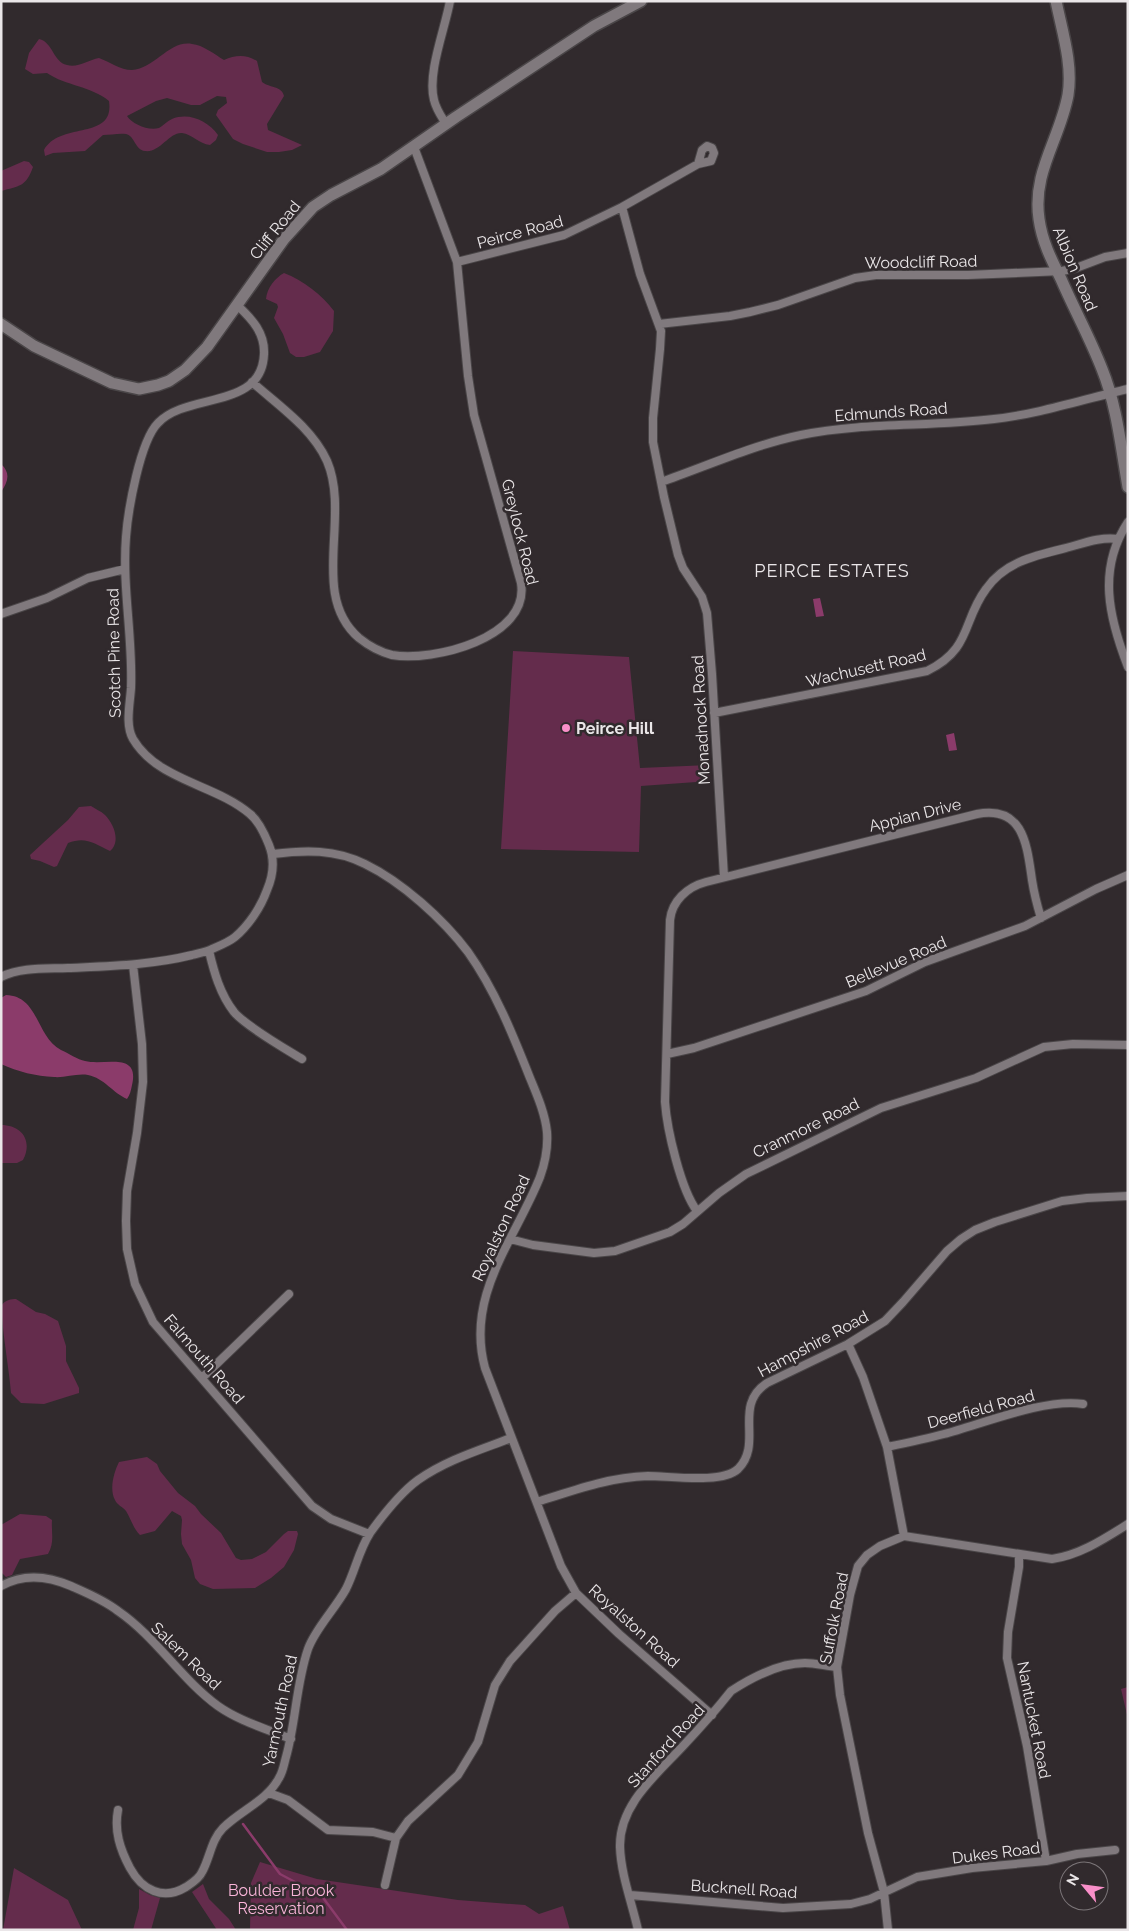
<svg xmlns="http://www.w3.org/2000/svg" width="1129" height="1931" viewBox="0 0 1129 1931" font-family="Raleway,sans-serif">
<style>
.green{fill:#642c4c}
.water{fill:#8b3b6a}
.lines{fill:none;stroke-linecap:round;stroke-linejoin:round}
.stream{stroke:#8b3b6a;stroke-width:2.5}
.street-casing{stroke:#4a4648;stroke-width:10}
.secondary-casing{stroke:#4a4648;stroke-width:14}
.street{stroke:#80797d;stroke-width:8}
.secondary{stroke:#80797d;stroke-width:11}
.poi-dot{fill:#f98fc9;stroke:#312a2d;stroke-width:2}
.labels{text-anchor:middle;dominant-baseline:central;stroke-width:5;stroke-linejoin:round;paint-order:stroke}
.street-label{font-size:16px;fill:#eae6e8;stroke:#312a2d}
.poi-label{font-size:16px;font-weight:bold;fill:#eae6e8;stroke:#312a2d;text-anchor:start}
.park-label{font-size:16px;fill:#f9b4d8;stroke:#312a2d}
.neighbourhood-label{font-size:18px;letter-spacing:1px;fill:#eae6e8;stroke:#312a2d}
</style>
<rect width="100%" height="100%" fill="#312a2d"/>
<path class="green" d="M39,39C53,42 53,62 67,65C78,68 88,60 99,58C110,62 120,70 132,70C155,69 169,40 192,44C203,45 214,54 224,60C235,55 246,54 257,61L262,82C270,88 282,86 284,96L267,124L268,130L302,145L292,150L279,152H267L243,144L233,139L216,115L218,110L227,103L226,97L217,96L200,105H191L167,98L156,101L127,116C132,124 148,131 159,128C163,126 167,121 172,119C189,112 208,121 218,135L216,140L210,145C199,144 192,134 182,133C169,132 160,153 145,151C135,150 135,136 126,134C119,133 110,135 103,135L85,151L53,153L45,156L44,150C60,121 115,141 109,101C91,86 66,86 47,73L33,74L25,69L29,53Z
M24,161L29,162L33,167C26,187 19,186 1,191V171Z
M284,273C303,280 322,295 334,311L333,331L320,352L304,357H296L290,353L283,334L274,318L278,307L277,304L266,299C267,288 275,278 284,273Z
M513,651L629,657L640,768L709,765L710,781L641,786L639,852L501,849Z
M91,806C95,809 101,811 105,815C114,824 121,842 110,851C94,843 85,836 68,843L57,866L54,867L40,861L31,859L30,855L68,820L79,807Z
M1,1125C22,1125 33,1141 23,1160L17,1163H1Z
M16,1299L36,1312L45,1314L58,1321L66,1346V1361L79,1388V1393L44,1404L21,1403L11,1393C10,1375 0,1318 2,1305C5,1300 11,1299 16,1299Z
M147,1457L157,1464L160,1471L178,1493L195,1506L201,1514L221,1533L236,1558L241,1560L252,1559L266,1552L284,1534L288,1531H297L298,1534L294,1550L284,1567L271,1578L255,1588L213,1589L200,1584L195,1578L191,1560L182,1544L181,1534L182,1520L181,1516L172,1511L155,1531L140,1535C133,1528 131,1519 126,1511C123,1507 117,1505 115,1500C109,1489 114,1472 119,1462Z
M20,1514L46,1516L52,1520C51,1532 55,1542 48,1554L20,1559L12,1575L6,1577L1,1572V1525Z
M1128,1687V1719L1121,1689Z
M260,1862L317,1879L458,1900L525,1905L539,1914L563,1906L570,1930H250L251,1883Z
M14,1868L68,1900L82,1930H3Z
M203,1884L209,1899L229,1919L236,1930H217L192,1892Z
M139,1889L150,1895L160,1898L151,1930H133L139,1908Z"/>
<path class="water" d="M1,464C11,473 8,482 1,492Z
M820,598L824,616L816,617L813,599Z
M954,733L957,750L949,751L946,735Z
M6,995C39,996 36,1037 61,1050C68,1053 78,1060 85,1061C104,1066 140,1051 132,1085C131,1090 130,1095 127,1099C113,1093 104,1078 88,1075C77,1073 65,1078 54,1077C36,1076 18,1072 1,1064V998Z"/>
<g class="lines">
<path class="stream" d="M243,1824L280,1874L297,1883L303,1891L321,1895L347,1930"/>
<g class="street-casing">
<path id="street" d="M446,124C441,116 436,109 434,100C427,73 445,29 450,1
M622,207L640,274L661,331L660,349L653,418V442L664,497L678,555L683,568L702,597L707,613L712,674L724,877
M457,262L564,235L622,207L698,164L711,161L714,153L712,148L707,146L702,150L698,164
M659,324L730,316L750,312L778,305L855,278L876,275H968L1062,271L1076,268L1105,257L1128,253
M252,382C279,406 312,428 327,461C351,517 309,595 359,638C369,646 380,652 392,655C433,662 530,638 521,583L474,415L468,376L457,262L414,147
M661,482C707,466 753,445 801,435C864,422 930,427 994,419C1039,414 1084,399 1128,389
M1128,522C1097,569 1109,618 1128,667
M1,614L47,598L88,578L125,569
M714,713L927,671C972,649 962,621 986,589C1004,563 1033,556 1062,549C1079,545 1100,536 1118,539
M273,854C305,850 335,849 365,864C402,882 443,919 468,952C495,990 513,1035 530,1078C537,1095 545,1113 547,1132C548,1146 545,1163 540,1177C515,1240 465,1295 485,1368L561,1566L576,1593L619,1634L712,1715
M209,951C214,972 220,994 234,1012C247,1027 284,1048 302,1059
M133,965L142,1044L143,1082L137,1133L127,1191L126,1221L127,1249L135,1284L153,1322L312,1506L331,1519L369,1534
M1,977C21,967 46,969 68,968C109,966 152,965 192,955C199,953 206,952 212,949C219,946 229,942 235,937C249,925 261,907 267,890C273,876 275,860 269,845C265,835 259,821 250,814C215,784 158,781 133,739C125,725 130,704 131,688C133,638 122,587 126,537C128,510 140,441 158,423C187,392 262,410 264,354C265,333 252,319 238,306
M667,1054L694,1048L866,991L925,962L1025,926L1096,889L1128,875
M697,1211C681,1190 667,1130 665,1102L670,920C672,901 687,887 706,882L977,814C1024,805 1027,846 1032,880C1034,893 1037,905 1041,918
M510,1239L533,1245L594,1253L615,1251L670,1232L683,1224L719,1193L746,1174L881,1108L976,1078L1044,1047L1073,1044L1128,1045
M848,1344L863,1377L887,1447L904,1536
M202,1378L289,1294
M887,1447C906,1443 925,1439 944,1434C982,1424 1045,1398 1083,1404
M537,1502C574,1490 610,1477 648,1476C670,1476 722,1484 738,1469C764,1443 732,1406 767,1383L848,1344L885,1321L903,1302L947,1251L961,1239L975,1230L995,1222L1062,1201L1087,1198L1128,1196
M1019,1555V1567L1008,1632L1007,1658L1027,1746L1046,1861
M1,1586C24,1573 48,1576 71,1586C87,1593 104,1600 118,1611C156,1637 181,1679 218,1706C239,1721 267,1729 291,1739
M269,1793L288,1800L328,1830L373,1832L396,1838
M118,1810C114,1831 120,1849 130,1868C142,1890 163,1901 186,1887C192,1883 199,1879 202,1872C210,1858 211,1840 223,1828C241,1810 267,1801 279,1778C283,1772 284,1764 286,1757C296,1722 296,1684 308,1649C315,1629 335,1609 346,1589C355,1571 359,1550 370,1533C383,1515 400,1493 418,1480C446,1460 480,1450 511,1438
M385,1885L396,1838L408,1821L458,1775L478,1742L495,1685L510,1661L555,1611L576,1593
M630,1895L783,1908L851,1904L870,1899L917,1877L972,1868L1046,1861L1077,1854L1115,1850
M638,1930C632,1903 621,1875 620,1847C619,1805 656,1775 683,1746C700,1728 716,1710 731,1691C751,1678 780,1663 805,1663C815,1663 826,1666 837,1667
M888,1930L884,1892L868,1833L840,1695L837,1667L850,1595L858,1566L867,1555L880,1546L904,1536L1052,1559C1080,1555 1104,1539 1128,1524"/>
</g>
<g class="secondary-casing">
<path id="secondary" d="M1056,1C1062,31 1073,64 1068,95C1060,139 1032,172 1039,219C1042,241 1051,259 1061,279C1074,309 1090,338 1102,369C1117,406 1121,448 1128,487
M1,324L34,346L112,383L139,389L158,385L169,381L185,370L207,347L284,239L313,207L331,195L381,169L456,117L594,26L641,1"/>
</g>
<use href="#street" class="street"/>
<use href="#secondary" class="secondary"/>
</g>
<circle class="poi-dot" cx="566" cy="728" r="5"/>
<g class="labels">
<g class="street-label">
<text transform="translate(275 230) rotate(-51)">Cliff Road</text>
<text transform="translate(520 232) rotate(-15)">Peirce Road</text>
<text transform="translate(921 262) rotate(-1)">Woodcliff Road</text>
<text transform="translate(1075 269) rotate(67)">Albion Road</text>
<text transform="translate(891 412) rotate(-4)">Edmunds Road</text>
<text transform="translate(520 532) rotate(76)">Greylock Road</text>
<text transform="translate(114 653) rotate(-91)">Scotch Pine Road</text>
<text transform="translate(866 668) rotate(-13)">Wachusett Road</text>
<text transform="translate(701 720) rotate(-93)">Monadnock Road</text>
<text transform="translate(915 815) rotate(-14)">Appian Drive</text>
<text transform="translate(896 962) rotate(-23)">Bellevue Road</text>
<text transform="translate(806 1128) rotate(-26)">Cranmore Road</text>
<text transform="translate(501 1228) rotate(-65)">Royalston Road</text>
<text transform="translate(813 1344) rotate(-28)">Hampshire Road</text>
<text transform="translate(204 1359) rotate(49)">Falmouth Road</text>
<text transform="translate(981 1409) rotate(-15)">Deerfield Road</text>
<text transform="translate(834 1618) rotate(-79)">Suffolk Road</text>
<text transform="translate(634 1626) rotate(42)">Royalston Road</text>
<text transform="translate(186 1656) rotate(44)">Salem Road</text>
<text transform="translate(280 1711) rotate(-78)">Yarmouth Road</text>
<text transform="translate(1034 1720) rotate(79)">Nantucket Road</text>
<text transform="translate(666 1746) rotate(-48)">Stanford Road</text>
<text transform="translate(996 1853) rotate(-7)">Dukes Road</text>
<text transform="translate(744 1889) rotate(4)">Bucknell Road</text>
</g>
<g class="poi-label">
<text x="576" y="728">Peirce Hill</text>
</g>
<g class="park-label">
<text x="281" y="1890">Boulder Brook<tspan x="281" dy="18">Reservation</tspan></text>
</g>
<g class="neighbourhood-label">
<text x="832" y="570">PEIRCE ESTATES</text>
</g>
</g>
<rect width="1129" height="1931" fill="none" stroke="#eae6e8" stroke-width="5"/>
<g transform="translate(1084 1886) rotate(299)"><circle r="24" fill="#312a2d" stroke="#7b7578"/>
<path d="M0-4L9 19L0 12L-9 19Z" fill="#f98fc9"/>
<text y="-8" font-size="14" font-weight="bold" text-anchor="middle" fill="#eae6e8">N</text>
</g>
</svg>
